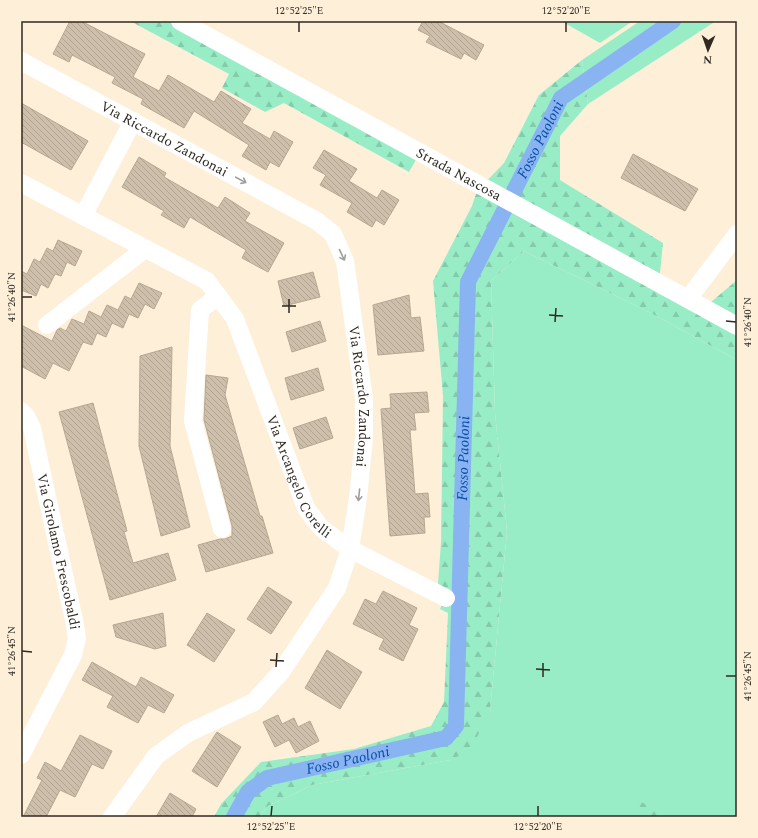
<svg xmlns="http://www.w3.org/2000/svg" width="758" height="838" viewBox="0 0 758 838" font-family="Spectral,serif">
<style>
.grass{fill:#98edc7}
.forest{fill:url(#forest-firs)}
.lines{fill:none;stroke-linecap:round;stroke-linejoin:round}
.canal{stroke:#89b3f1;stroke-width:16}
.building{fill:url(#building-back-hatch);stroke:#b6a793}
.minor{stroke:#fff;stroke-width:18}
.oneway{stroke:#a19f9c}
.ticks{fill:none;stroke:#2f2a22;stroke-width:1.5}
.labels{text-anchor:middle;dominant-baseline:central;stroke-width:3;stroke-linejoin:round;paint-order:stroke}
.street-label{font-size:14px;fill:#2f2a22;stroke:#feefd9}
.water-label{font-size:15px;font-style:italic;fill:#084ea7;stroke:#feefd9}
.neatline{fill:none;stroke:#2f2a22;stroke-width:1.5}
.ticks-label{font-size:10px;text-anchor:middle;fill:#2f2a22}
</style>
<defs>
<pattern id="forest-firs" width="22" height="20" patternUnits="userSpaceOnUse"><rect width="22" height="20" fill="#98edc7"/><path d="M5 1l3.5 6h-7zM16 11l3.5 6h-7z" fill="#83cbab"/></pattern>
<pattern id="building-back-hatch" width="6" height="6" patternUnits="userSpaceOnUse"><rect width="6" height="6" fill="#cebfaa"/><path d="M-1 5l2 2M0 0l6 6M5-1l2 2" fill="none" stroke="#b1a492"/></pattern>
</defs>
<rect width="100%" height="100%" fill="#feefd9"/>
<path class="grass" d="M561,21H633L600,43Z
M640,21H716L588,104L582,60Z
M524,251L649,312L737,360V817H259L268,806L312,785L450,760L490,711L507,531L495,413L491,281Z"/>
<path class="forest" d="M130,21H172L418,156L409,172L284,103L265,112L222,88L229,74Z
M582,60L588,104L560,136V180L663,243L658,293L698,313L737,280V360L649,312L524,251L491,281L495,413L507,531L490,711L477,737L467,752L450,760L312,785L268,806L259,817H214L221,804L261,762L354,749L431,726L444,702L448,613L440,609L448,590L438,584L441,542L443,396L433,281L472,206L477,191L504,163L539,95Z
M641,802L672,817H634Z"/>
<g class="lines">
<path class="canal" id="s1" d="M234,817L248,792L267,778L446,738L456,726L468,282L561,98L673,21"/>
</g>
<path class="building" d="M70,21H81L145,54L133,77L159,91L168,75L214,102L221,91L251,109L242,123L270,139L274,131L293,142L279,167L270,162L266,170L242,156L249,145L194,111L184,128L141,104L143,99L112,83L115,77L72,55L69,62L53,54Z
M423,21H438L484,45L476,60L464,53L461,59L426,42L430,36L418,30Z
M21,103L88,141L71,170L21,142Z
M324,150L357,169L349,181L377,198L382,190L399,200L384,225L376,220L372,227L347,212L352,203L320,185L326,175L313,168Z
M633,154L698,189L685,211L621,178Z
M139,157L166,173L164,177L218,208L225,197L250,213L245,221L284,243L268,272L242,258L246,250L190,217L184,228L161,215L164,211L122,187Z
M58,240L82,251L75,266L67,262L61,276L55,274L48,288L41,284L36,296L21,290V271L27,274L34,259L40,262L47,248L53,251Z
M313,272L320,297L284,306L278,281Z
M139,283L162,293L154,309L145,304L138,318L129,314L123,328L112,323L106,337L97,333L92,345L83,342L69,371L53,363L45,379L21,366V325L52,341L57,330L60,328L66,331L72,319L84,324L89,311L101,317L107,305L118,310L125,296L131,299Z
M409,295L411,318L420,317L424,351L378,355L373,305Z
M320,321L326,341L292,352L286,332Z
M172,347L170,446L190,527L161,536L139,446L140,356Z
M318,368L324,390L291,400L285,378Z
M206,375L228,378L225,395L260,516H262L273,553L206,572L198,545L220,539H225L232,536V526L204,420Z
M427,392L429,412L414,413L416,430H410L415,494L428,493L430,517H424L425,533L390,536L381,409L391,408L390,394Z
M93,403L127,531L124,532L133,563L168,553L176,580L110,600L59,412Z
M326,417L333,438L300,449L293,428Z
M268,587L292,602L271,634L247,619Z
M383,591L417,608L409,625L418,629L403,661L379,649L384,639L353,624L365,599L376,604Z
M163,613L166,646L155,649L116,637L113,625Z
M207,613L235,630L214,662L187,645Z
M327,650L362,672L340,709L305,688Z
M92,662L136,687L141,677L174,695L164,713L148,705L138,723L107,707L113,696L82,680Z
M278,715L282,724L294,718L298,727L310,721L319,741L296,753L289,740L275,747L263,722Z
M217,732L241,747L217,787L192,771Z
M80,735L112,751L103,769L92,764L75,797L60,790L46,817H23L42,780L37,778L45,762L61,771Z
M170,793L196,809L192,817H156Z"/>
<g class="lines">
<g class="minor">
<path id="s2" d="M180,21L737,326"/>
<path id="s3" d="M21,61L317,221L333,234L345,261L364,399V438L358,498L350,549L337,588L281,672L254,702L188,733L156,756L112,817"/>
<path id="s4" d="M21,183L207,281L235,319L306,508L321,528L350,549L446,598"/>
<path d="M83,216L133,121"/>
<path d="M218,296L200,310L193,421L222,529"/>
<path d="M688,299L737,234"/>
<path d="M47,325L145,249"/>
<path id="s5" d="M21,411L26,416L32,428L75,625L77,638L73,655L21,755"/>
</g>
</g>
<defs><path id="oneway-shaft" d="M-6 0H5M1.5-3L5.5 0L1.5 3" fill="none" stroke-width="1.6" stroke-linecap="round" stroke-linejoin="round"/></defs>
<g class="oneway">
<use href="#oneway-shaft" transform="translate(241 180) rotate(28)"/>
<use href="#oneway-shaft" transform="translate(342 255) rotate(65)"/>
<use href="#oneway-shaft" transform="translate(359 495) rotate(96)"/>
</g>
<path class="ticks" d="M299,32V22M566,32V22M22,297H32M282,306H296M289,313V299M549,315L563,316M726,321L736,322M555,322L556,308M22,651L32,652M270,660L284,661M276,667L277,653M536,669L550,670M726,676H736M543,677V663M271,816L272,806M538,816V806"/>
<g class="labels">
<g class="street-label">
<text stroke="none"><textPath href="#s3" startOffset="163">Via Riccardo Zandonai</textPath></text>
<text stroke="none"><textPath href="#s2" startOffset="318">Strada Nascosa</textPath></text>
<text stroke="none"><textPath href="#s3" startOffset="523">Via Riccardo Zandonai</textPath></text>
<text stroke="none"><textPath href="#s4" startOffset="428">Via Arcangelo Corelli</textPath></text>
<text stroke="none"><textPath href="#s5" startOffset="147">Via Girolamo Frescobaldi</textPath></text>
</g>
<g class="water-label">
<text stroke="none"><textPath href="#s1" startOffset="855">Fosso Paoloni</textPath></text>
<text stroke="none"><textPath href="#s1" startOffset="519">Fosso Paoloni</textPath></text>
<text stroke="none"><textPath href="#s1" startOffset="135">Fosso Paoloni</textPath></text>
</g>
</g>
<rect width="758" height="838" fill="none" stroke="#feefd9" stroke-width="44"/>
<g transform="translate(708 50) rotate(182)" stroke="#feefd9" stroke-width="3" paint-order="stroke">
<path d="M0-3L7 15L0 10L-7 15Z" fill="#2f2a22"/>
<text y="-6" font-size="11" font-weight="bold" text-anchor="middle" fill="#2f2a22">N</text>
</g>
<rect x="22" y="22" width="714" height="794" class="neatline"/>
<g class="ticks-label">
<text x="299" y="14">12°52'25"E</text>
<text x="566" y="14">12°52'20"E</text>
<text transform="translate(11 297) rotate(-90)" y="4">41°26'40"N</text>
<text transform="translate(747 322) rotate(-90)" y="4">41°26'40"N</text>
<text transform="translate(11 651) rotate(-90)" y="4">41°26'45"N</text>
<text transform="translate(747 676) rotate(-90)" y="4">41°26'45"N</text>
<text x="271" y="830">12°52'25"E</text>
<text x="538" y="830">12°52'20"E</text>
</g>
</svg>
